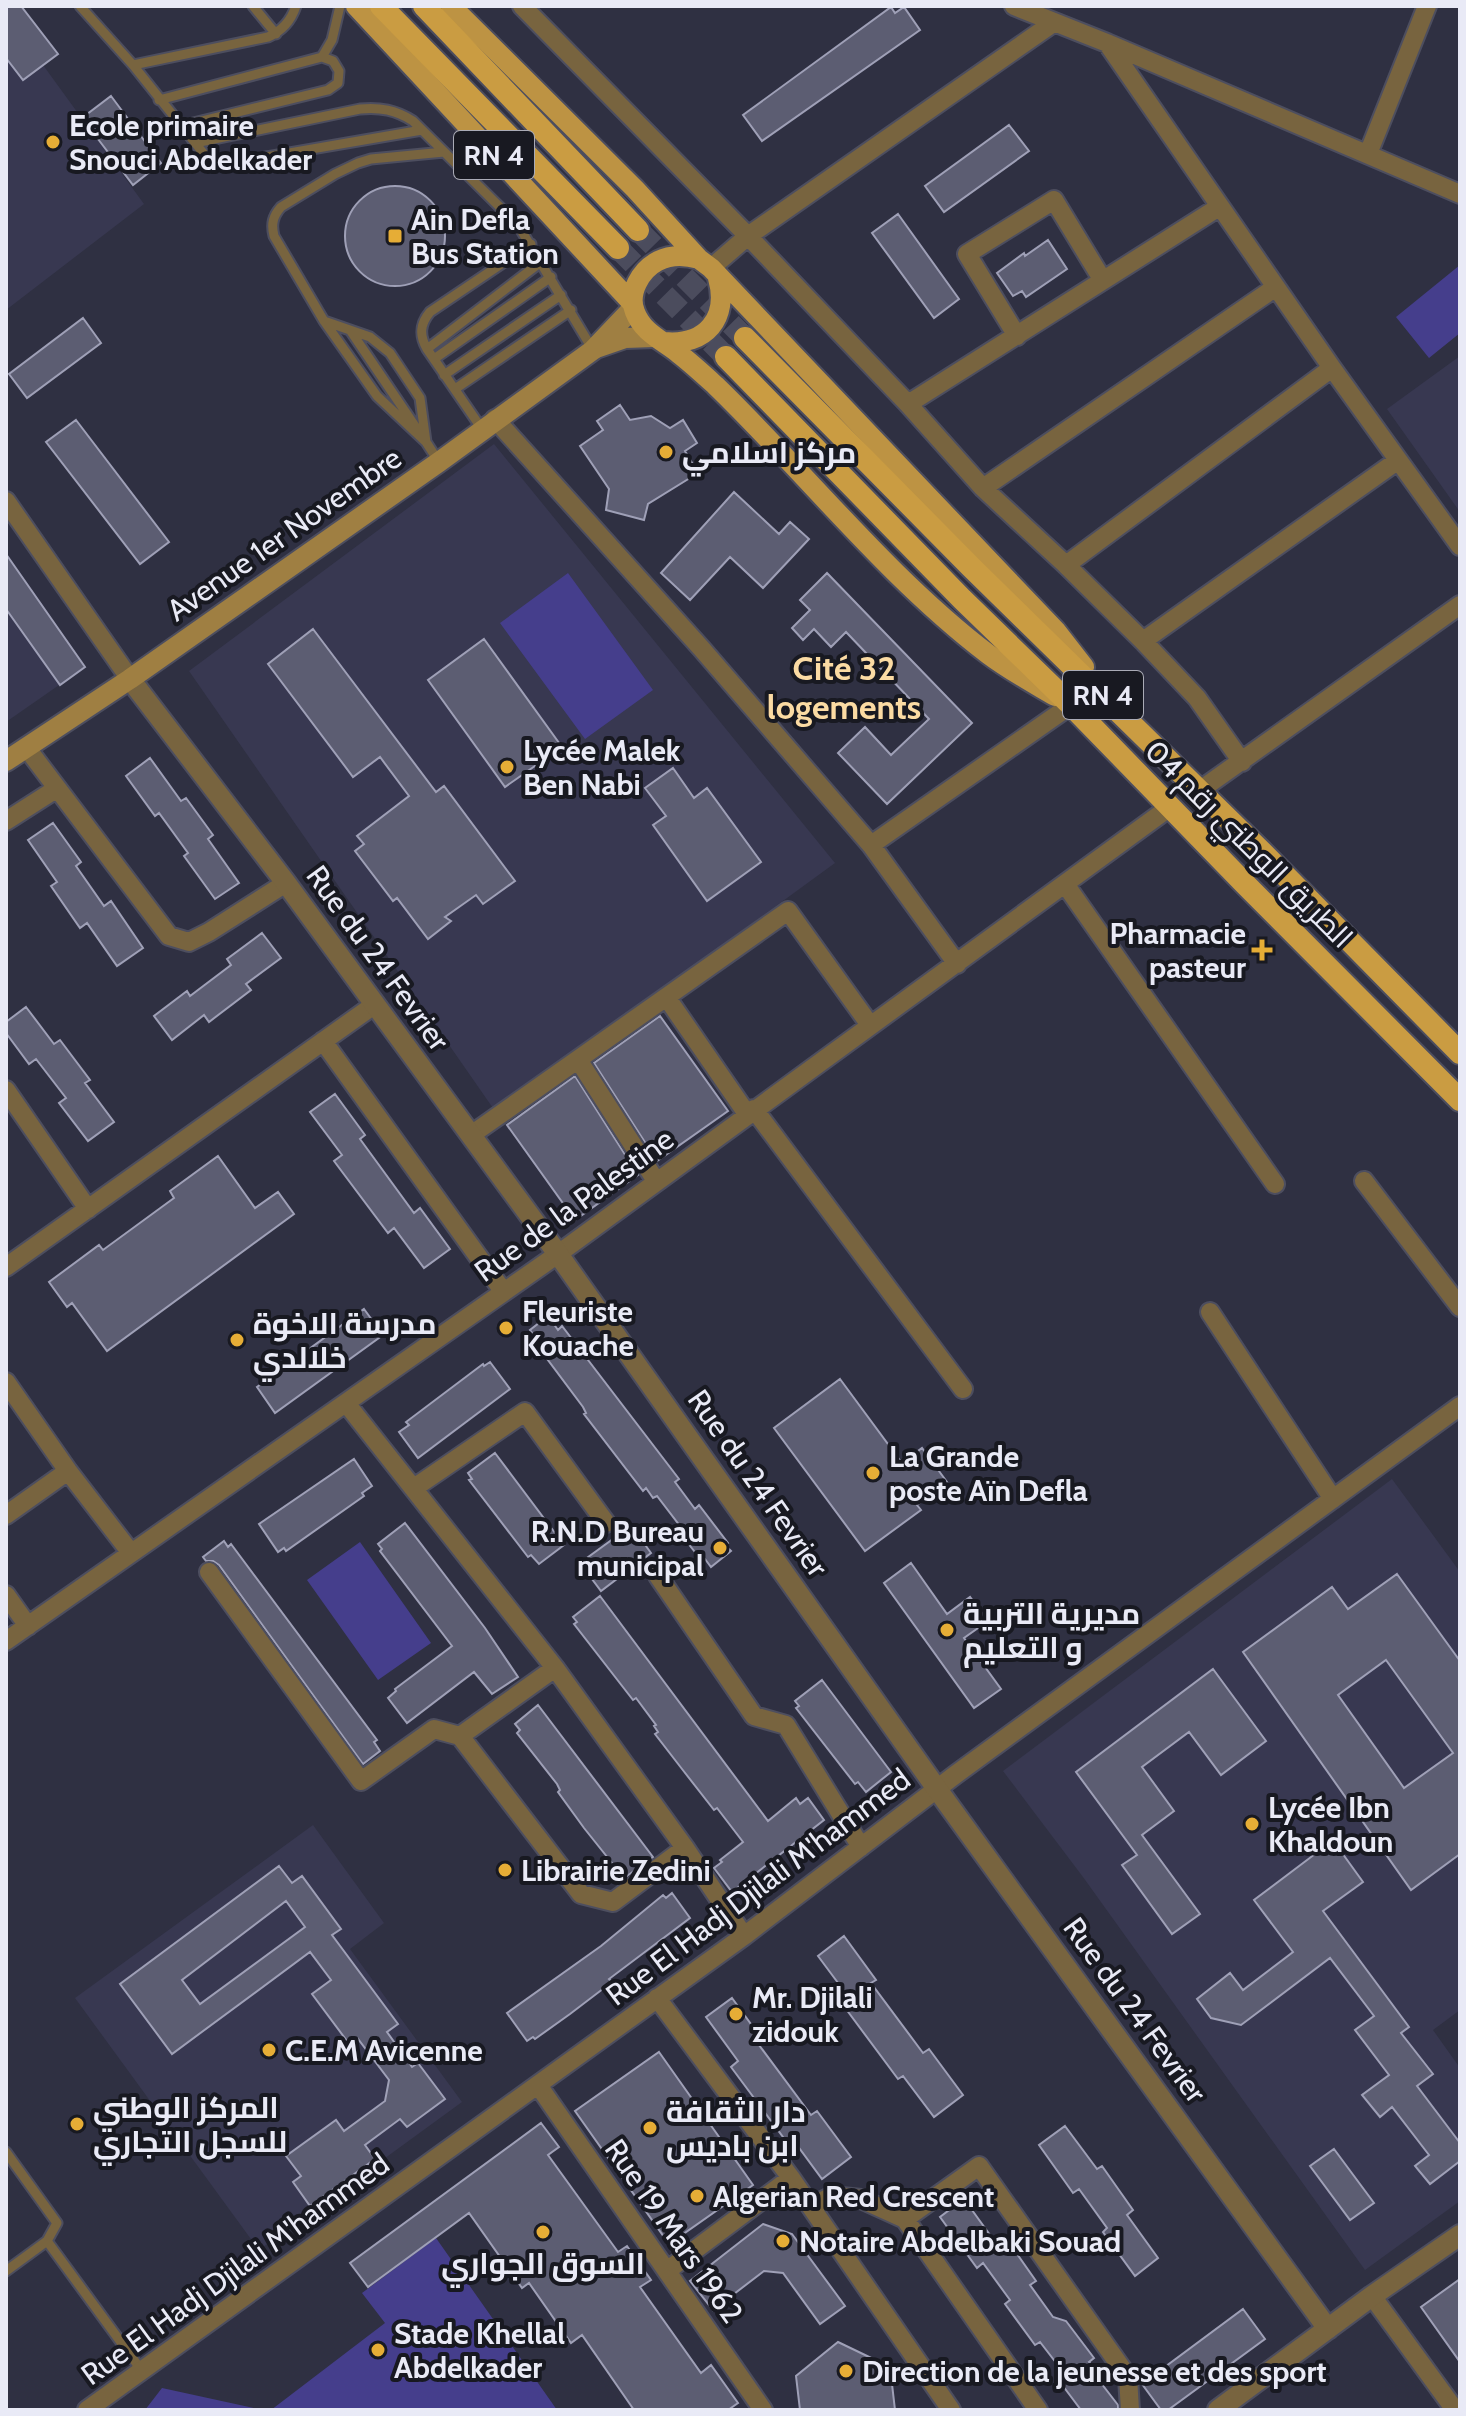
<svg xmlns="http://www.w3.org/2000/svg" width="1466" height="2416" viewBox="0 0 1466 2416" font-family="Cabin,Cairo,sans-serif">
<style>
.built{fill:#383851}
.green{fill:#453e8c}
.building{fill:#5c5d72;stroke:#9fa0b7;stroke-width:2;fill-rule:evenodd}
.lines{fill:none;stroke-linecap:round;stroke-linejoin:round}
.trunk-tunnel{stroke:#4b4c5d;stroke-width:22;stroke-dasharray:22 11;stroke-linecap:butt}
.service-casing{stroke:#4d4e5f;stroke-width:13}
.minor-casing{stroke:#4d4e5f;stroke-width:22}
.tertiary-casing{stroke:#4d4e5f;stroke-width:24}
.secondary-casing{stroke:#4d4e5f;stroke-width:24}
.primary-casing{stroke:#4d4e5f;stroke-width:24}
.trunk-casing{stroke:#4d4e5f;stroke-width:26}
.service{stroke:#78643f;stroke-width:9}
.minor{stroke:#78643f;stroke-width:18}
.tertiary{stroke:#78643f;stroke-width:20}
.secondary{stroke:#9f7f42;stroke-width:20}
.primary{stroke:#bd9343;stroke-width:20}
.trunk{stroke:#ca9c42;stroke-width:22}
.poi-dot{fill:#e6ad36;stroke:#181921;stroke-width:3}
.labels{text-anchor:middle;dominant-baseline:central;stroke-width:8;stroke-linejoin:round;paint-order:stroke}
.shield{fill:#181921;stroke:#aaabb6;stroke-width:2}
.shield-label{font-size:28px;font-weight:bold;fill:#e9eaf6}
.poi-label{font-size:30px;font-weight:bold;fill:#e9eaf6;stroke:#181921;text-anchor:start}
.street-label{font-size:30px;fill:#e9eaf6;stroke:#181921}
.quarter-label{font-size:34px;font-weight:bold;fill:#fbdba3;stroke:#181921}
</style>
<rect width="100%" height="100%" fill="#2f3042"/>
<path class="built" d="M6,59L23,80L43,65L144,204L6,310Z
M1460,356V512L1387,409Z
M494,444L835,863L495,1111L189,671Z
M6,554L85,667L6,722Z
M1392,1479L1460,1572V2010L1433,2030L1460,2068V2201L1365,2270L1083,1877L1003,1771Z
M313,1825L384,1923L350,1949L462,2102L259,2250L75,1998Z"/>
<path class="green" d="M1460,265V333L1429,358L1396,317Z
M568,573L653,690L585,739L500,623Z
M360,1542L431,1643L378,1680L307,1580Z
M436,2238L557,2410H271L385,2323L362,2293Z
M162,2388L258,2409V2410H145Z"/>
<path class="building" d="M6,6H21L58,54L23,80L6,58Z
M891,7L895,13L904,7L920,30L762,141L743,115Z
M111,96L161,163L133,185L82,118Z
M1009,125L1029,151L944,212L925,186Z
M345 236a50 50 0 1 1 100 0a50 50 0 1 1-100 0Z
M898,214L959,299L934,318L872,233Z
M1048,240L1067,269L1026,297L1022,291L1013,296L997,273L1024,253L1025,256Z
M83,318L101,343L27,398L9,374Z
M620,405L630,420L651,416L670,428L683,420L697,443L685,451L698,473L648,504L644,520L606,510L609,489L580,446L603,430L597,421Z
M76,420L169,542L140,564L46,442Z
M734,492L779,534L790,522L809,539L763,588L730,557L690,600L661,573Z
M6,554L85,667L60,685L6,609Z
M827,573L972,723L887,804L838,753L865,727L891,755L929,719L846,632L831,647L814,629L803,640L792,628L810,610L800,600Z
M313,629L436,792L444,786L515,881L483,904L476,895L445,917L451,921L428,939L397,898L393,901L355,851L364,844L357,836L409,796L380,757L353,777L268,664Z
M484,639L562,747L505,787L428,680Z
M150,758L181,801L186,798L213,835L208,839L239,883L215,899L184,856L188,853L159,813L155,816L126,776Z
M673,768L694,798L707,788L761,862L707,901L653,825L666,816L645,788Z
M53,823L81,862L76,866L104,906L111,901L143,948L117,966L87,923L80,928L51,886L57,882L28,840Z
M262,933L281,958L246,984L251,990L209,1022L204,1015L172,1040L154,1016L187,991L190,996L231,965L227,959Z
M26,1007L54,1044L60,1040L90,1080L85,1083L114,1122L88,1141L59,1103L66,1098L36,1059L29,1064L6,1033V1022Z
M660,1016L728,1111L657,1161L594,1063Z
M575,1076L638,1175L575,1220L507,1125Z
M335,1094L365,1135L360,1139L414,1213L420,1208L450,1249L424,1268L394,1228L388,1233L334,1161L342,1155L310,1112Z
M218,1156L255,1208L278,1192L294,1214L107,1351L72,1303L67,1307L49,1282L99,1245L103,1250L174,1198L170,1191Z
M364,1309L383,1335L275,1413L257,1387Z
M548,1316L558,1330L562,1326L679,1479L675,1482L695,1509L699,1505L728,1543L725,1545L731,1551L711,1567L705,1559L702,1561L676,1528L680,1526L657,1496L653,1498L646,1488L643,1491L584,1414L586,1413L583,1407L539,1348L543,1347L530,1330Z
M490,1362L510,1389L418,1458L399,1432L409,1425L406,1422L483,1364L484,1366Z
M840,1379L902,1463L922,1448L947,1482L917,1505L921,1510L865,1551L774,1428Z
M495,1453L564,1545L539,1564L531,1555L528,1557L469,1480L472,1479L468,1473Z
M354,1459L372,1486L362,1493L364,1496L286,1551L284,1548L278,1552L259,1524Z
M405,1523L485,1628L518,1677L492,1694L474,1672L407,1723L388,1698L396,1691L395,1689L452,1646L380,1551L382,1549L378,1544Z
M633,1528L651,1553L601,1591L580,1563L624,1531L626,1534Z
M224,1541L228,1547L231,1544L377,1740L374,1742L380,1751L363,1764L219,1565L213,1561H206L203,1557Z
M911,1563L947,1614L970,1597L988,1621L964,1638L1001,1689L974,1708L884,1583Z
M1397,1574L1460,1661V1854L1411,1890L1243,1652L1332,1587L1348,1609ZM1386,1660L1453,1753L1404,1788L1338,1695Z
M600,1596L768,1821L796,1798L800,1804L808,1798L824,1820L732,1892L714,1868L722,1862L720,1860L743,1842L717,1808L714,1810L682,1769L655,1734L658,1732L654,1726L656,1725L636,1698L633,1700L574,1624L577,1622L573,1617Z
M1213,1669L1266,1741L1221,1775L1189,1732L1142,1767L1174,1811L1142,1835L1200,1914L1172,1934L1122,1865L1137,1855L1076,1772Z
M822,1680L891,1772L866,1792L858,1782L855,1784L796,1708L799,1706L795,1701Z
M538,1705L653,1857L627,1876L619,1866L616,1868L584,1828L558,1792L560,1790L557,1784L517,1733L520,1730L515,1724Z
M1332,1839L1363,1882L1323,1911L1409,2027L1401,2033L1433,2074L1417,2086L1460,2143V2161L1430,2184L1415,2166L1429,2155L1392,2107L1380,2117L1362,2095L1389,2075L1355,2030L1374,2016L1330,1958L1241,2025L1211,2018L1197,1999L1230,1973L1243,1990L1293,1952L1254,1900L1315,1854L1314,1852Z
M279,1866L292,1883L302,1876L341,1929L332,1935L398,2024L387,2032L412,2067L418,2063L445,2099L407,2127L400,2119L365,2145L375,2159L310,2206L293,2182L301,2176L286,2156L336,2120L344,2131L385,2101L389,2080L358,2039L350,2045L312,1994L331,1980L310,1952L172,2054L120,1984ZM286,1901L305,1927L200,2004L182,1980Z
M672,1893L690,1918L609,1979L612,1982L570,2014L535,2039L533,2037L527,2041L507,2013L601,1946L663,1895L666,1898Z
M844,1936L876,1980L871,1983L923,2053L929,2049L963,2095L934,2117L903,2076L898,2079L843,2005L850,1999L818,1956Z
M732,1998L764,2042L759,2045L811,2115L817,2111L851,2157L822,2179L791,2137L786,2141L731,2067L738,2061L706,2017Z
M659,2052L753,2185L669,2244L575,2111Z
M541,2123L559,2147L548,2155L618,2252L627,2246L651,2280L640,2287L701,2373L711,2365L738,2403L728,2410H634L582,2335L571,2343L529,2283L522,2288L469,2213L368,2287L350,2263Z
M1065,2126L1097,2169L1102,2166L1133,2210L1127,2215L1158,2258L1135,2276L1103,2232L1107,2228L1079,2189L1073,2193L1039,2145Z
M1334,2149L1374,2203L1350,2220L1310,2166Z
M964,2199L993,2239L1008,2241L1036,2281L1030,2285L1053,2317L1066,2321L1094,2358L1089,2362L1094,2368L1091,2370L1118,2405V2410H1081L1060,2382L1067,2377L1040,2342L1035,2345L1005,2304L1010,2300L983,2263L977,2268L940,2217Z
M763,2224L792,2234L845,2306L820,2324L783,2273L764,2271L713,2310L690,2281Z
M1460,2279V2362L1421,2307Z
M1243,2309L1265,2339L1168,2410H1161L1142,2384Z
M838,2342L890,2367L895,2410H800L796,2376Z"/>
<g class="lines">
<path class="trunk-tunnel" d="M638,230L745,338
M618,248L726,357"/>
<g class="service-casing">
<path id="service" d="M80,6L133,65L208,159L219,163H231L422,130
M253,6L276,34
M322,57L332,40L340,6
M133,65L268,37C282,31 291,21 296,6
M159,100L322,57L333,61L339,71L338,83L328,90L181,126
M195,143L360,109C380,107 396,110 413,121L518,225L593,350
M324,321L370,337L390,353L420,398L426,442
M350,330L417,429
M427,349L541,262
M434,359L551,277
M444,375L561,295
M455,389L571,310
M482,429L427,349C419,335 420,324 430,312L531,244
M439,462L426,442L377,396L324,321L274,236C271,224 273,216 281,207L335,174L358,163L371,159L444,152
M6,2152L57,2223L47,2241
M6,2271L47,2241L142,2371"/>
</g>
<g class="minor-casing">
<path id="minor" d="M522,6L748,236L908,404L983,488L1066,565L1143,641L1197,698L1242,762
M1014,6L1107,43L1460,194
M1107,43L1332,368L1460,546
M1368,154L1427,6
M711,268L748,236L1053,23
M1017,336L967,254L1054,200L1102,279
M908,404L1219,207
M495,419L701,648L871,845L957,964
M983,488L1276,287
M6,501L130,679
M1066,565L1332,368
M1143,641L1397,461
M26,747L169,936L189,942L209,932L286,883
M1199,791L1460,605
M6,821L56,789
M871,845L1071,705
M1065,884L1275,1184
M667,998L747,1114
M323,1041L503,1291
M579,1061L656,1181
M6,1090L88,1209
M754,1109L963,1389
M471,1135L788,911L870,1025
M1364,1181L1460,1307
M6,1267L374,1005
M1210,1312L1333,1499
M6,1382L68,1471L131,1553
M346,1403L555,1668L685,1848L744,1936
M414,1488L525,1412L606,1523
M6,1515L68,1471
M209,1572L361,1781L434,1729L460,1736L555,1668
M658,1576L754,1716L786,1725L861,1847
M6,1595L28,1626
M6,1641L558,1254L1170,807
M460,1736L581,1894L613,1902L685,1848
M657,1998L791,2178L951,2410
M538,2085L763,2410
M811,2207L832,2196L861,2199L905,2219L979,2166L1128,2377L1130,2410
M905,2219L1038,2410
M668,2270L791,2178
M1372,2296L1455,2410
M87,2410L744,1936L955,1775L1460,1406"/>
</g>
<g class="tertiary-casing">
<path id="tertiary" d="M130,679L286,883L558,1254L937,1789L1328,2329
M1218,2410L1372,2296L1460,2235"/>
</g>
<g class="secondary-casing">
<path id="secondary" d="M596,348L625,338L654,337
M6,761L130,679L439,462L593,350L633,308"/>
</g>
<g class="primary-casing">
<path id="primary" d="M356,6L633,304
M451,6L635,189L699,259L711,268L1056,631L1084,667
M699,259C685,255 672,254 658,261C641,270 627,293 635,312C643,333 662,340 678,353C691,363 703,374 715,385C806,473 887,577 988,654C1009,670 1033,683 1055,696
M664,342C706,346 729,318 718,278"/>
</g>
<g class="trunk-casing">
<path id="trunk" d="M381,6L618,248
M424,6L638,230
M745,338L971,567L1263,853L1460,1053
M726,357L962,599L1071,705L1245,884L1460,1100"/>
</g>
<use href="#service" class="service"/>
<use href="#minor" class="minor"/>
<use href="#tertiary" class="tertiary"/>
<use href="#secondary" class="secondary"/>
<use href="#primary" class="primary"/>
<use href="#trunk" class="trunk"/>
</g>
<g class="poi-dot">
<circle cx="53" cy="142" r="8"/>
<rect x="387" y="228" width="16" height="16" rx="4"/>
<circle cx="666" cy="452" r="8"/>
<circle cx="507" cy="767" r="8"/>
<path d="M1258 938h8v8h8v8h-8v8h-8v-8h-8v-8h8z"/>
<circle cx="506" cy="1328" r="8"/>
<circle cx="237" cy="1340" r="8"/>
<circle cx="873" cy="1473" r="8"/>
<circle cx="720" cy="1548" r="8"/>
<circle cx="947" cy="1630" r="8"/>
<circle cx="1252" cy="1824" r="8"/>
<circle cx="505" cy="1870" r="8"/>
<circle cx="736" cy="2014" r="8"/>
<circle cx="269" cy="2050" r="8"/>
<circle cx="77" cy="2124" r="8"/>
<circle cx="650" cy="2128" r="8"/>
<circle cx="697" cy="2196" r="8"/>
<circle cx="543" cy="2232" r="8"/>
<circle cx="783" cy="2241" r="8"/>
<circle cx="378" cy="2350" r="8"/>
<circle cx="846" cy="2371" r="8"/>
</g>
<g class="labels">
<g class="shield">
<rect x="454" y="131" width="80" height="48" rx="6"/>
<rect x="1063" y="671" width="80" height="48" rx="6"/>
</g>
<g class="shield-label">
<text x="494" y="155">RN 4</text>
<text x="1103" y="695">RN 4</text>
</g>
<g class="poi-label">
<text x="69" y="125">Ecole primaire<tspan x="69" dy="34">Snouci Abdelkader</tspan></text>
<text x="411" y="219">Ain Defla<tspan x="411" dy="34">Bus Station</tspan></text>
<text x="682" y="452">مركز اسلامي</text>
<text x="523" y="750">Lycée Malek<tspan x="523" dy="34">Ben Nabi</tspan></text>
<text x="1246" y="933" text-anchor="end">Pharmacie<tspan x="1246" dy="34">pasteur</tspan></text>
<text x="522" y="1311">Fleuriste<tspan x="522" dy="34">Kouache</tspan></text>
<text x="253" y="1323">مدرسة الاخوة<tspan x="253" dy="34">خلالدي</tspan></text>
<text x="889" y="1456">La Grande<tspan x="889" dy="34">poste Aïn Defla</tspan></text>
<text x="704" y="1531" text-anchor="end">R.N.D Bureau<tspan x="704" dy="34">municipal</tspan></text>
<text x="963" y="1613">مديرية التربية<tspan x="963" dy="34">و التعليم</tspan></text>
<text x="1268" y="1807">Lycée Ibn<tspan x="1268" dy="34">Khaldoun</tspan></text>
<text x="521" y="1870">Librairie Zedini</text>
<text x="752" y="1997">Mr. Djilali<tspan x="752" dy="34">zidouk</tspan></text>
<text x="285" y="2050">C.E.M Avicenne</text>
<text x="93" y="2107">المركز الوطني<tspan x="93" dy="34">للسجل التجاري</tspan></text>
<text x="666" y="2111">دار الثقافة<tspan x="666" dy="34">ابن باديس</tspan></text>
<text x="713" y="2196">Algerian Red Crescent</text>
<text x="799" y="2241">Notaire Abdelbaki Souad</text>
<text x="543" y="2263" text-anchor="middle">السوق الجواري</text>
<text x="394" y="2333">Stade Khellal<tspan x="394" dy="34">Abdelkader</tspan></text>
<text x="862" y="2371">Direction de la jeunesse et des sport</text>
</g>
<g class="street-label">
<text transform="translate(284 534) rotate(-35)">Avenue 1er Novembre</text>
<text transform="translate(1249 844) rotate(45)">الطريق الوطني رقم 04</text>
<text transform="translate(378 958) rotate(54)">Rue du 24 Fevrier</text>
<text transform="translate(574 1205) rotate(-36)">Rue de la Palestine</text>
<text transform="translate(758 1483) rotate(55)">Rue du 24 Fevrier</text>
<text transform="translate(758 1887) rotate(-37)">Rue El Hadj Djilali M'hammed</text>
<text transform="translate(1135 2010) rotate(54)">Rue du 24 Fevrier</text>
<text transform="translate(674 2231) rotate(55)">Rue 19 Mars 1962</text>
<text transform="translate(235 2269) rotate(-36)">Rue El Hadj Djilali M'hammed</text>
</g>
<g class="quarter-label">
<text x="844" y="668">Cité 32<tspan x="844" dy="39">logements</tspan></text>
</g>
</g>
<rect width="1466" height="2416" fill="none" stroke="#e9eaf6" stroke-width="16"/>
</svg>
